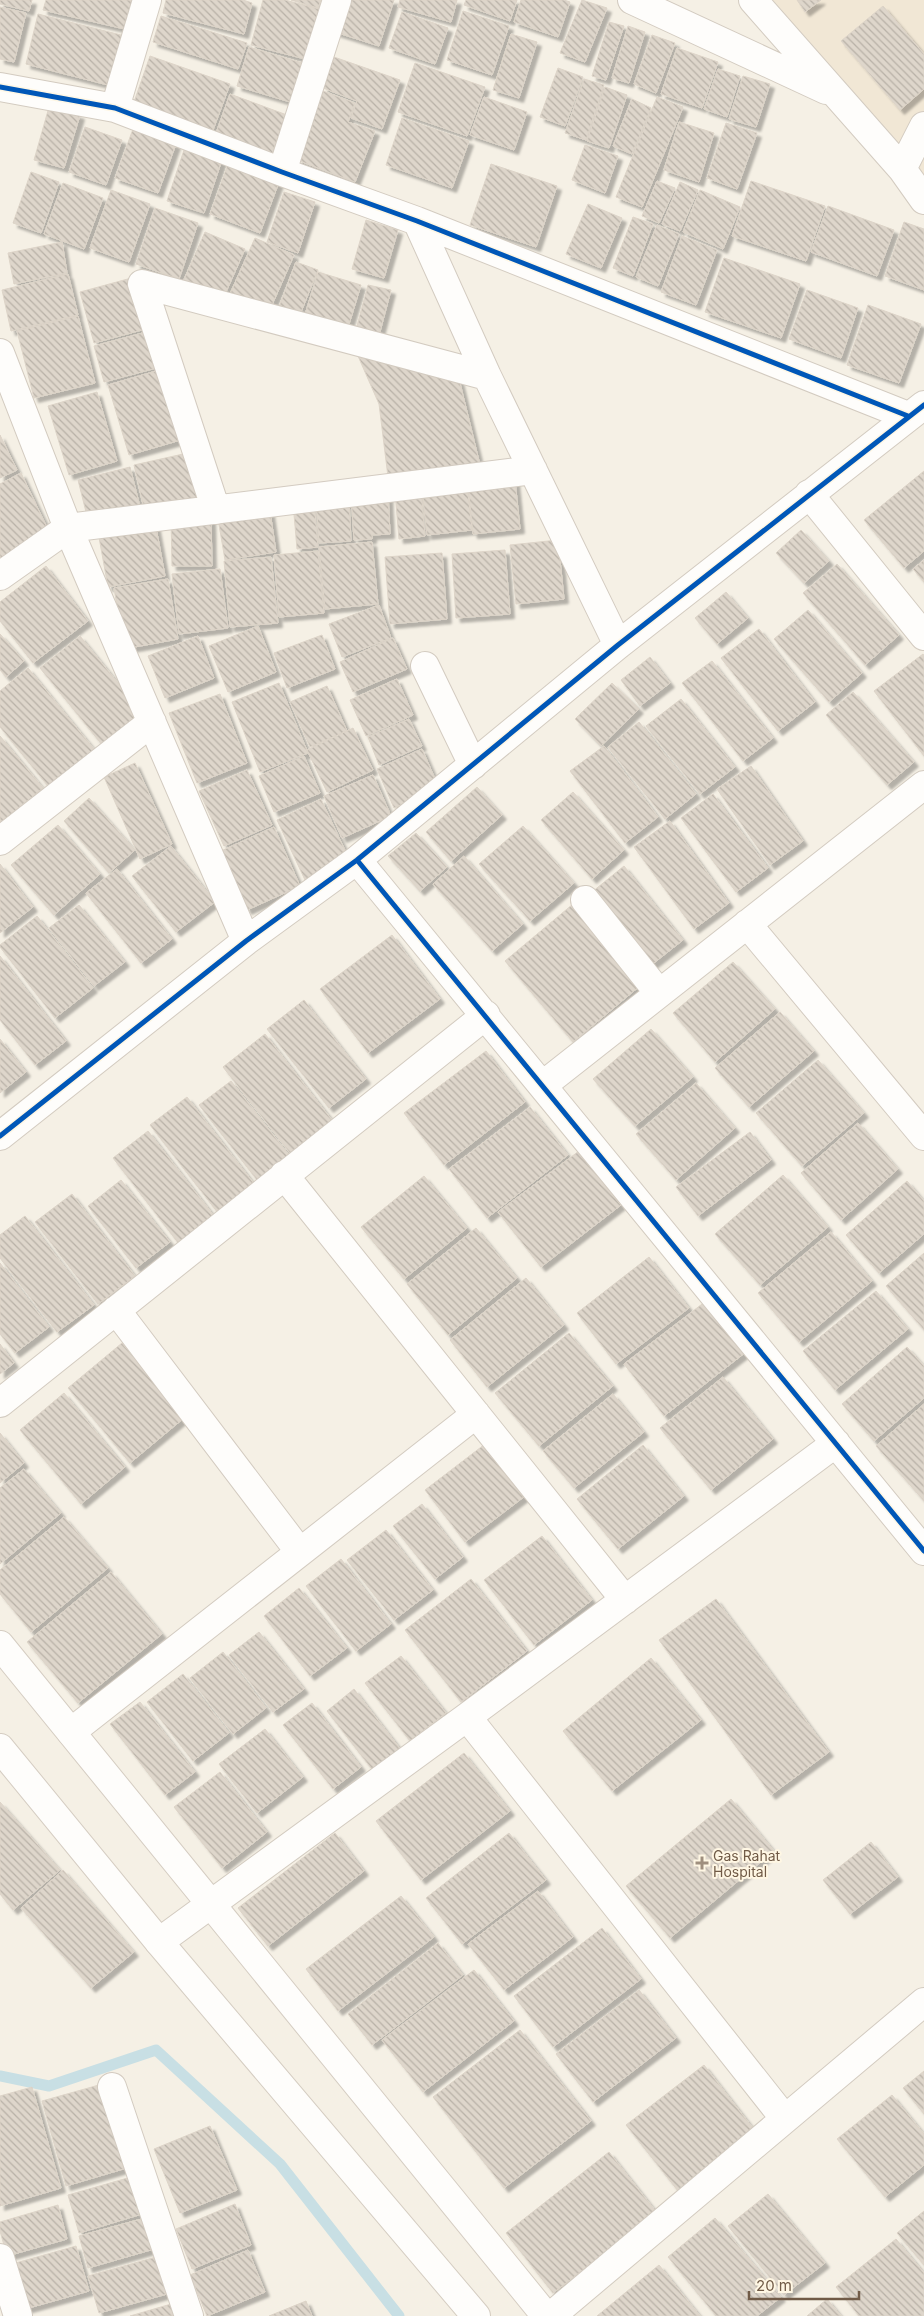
<svg xmlns="http://www.w3.org/2000/svg" width="924" height="2316" viewBox="0 0 924 2316" font-family="Inter,sans-serif">
<style>
.residential{fill:#f1e7d5}
.lines{fill:none;stroke-linecap:round;stroke-linejoin:round}
.stream{stroke:#c8dfe4;stroke-width:11}
.building{fill:url(#building-back-hatch);stroke:#ddd4c8;filter:url(#shadow)}
.minor-casing{stroke:#d3cbc0;stroke-width:30}
.secondary-casing{stroke:#d5cdc2;stroke-width:30}
.minor{stroke:#fefdfb;stroke-width:28}
.secondary{stroke:#fefdfb;stroke-width:28}
.cycleway-casing{stroke:#fff7e4;stroke-width:8}
.cycleway{stroke:#0057b8;stroke-width:5}
.poi-dot{fill:#9f8f7e;stroke:#fff7e4;stroke-width:2}
.labels{text-anchor:middle;dominant-baseline:central;stroke-width:4;stroke-linejoin:round;paint-order:stroke}
.poi-label{font-size:14px;fill:#715b47;stroke:#fff7e4;text-anchor:start}
</style>
<defs>
<pattern id="building-back-hatch" width="6" height="6" patternUnits="userSpaceOnUse" patternTransform="scale(1.25)"><rect width="6" height="6" fill="#ded6cb"/><path d="M-1 5l2 2M0 0l6 6M5-1l2 2" fill="none" stroke="#b8b1a7"/></pattern>
<filter id="shadow"><feDropShadow dx="4.5" dy="4.5" stdDeviation="1" flood-color="#0004"/></filter>
</defs>
<rect width="100%" height="100%" fill="#f5f0e5"/>
<path class="residential" d="M745,0H924V214Z"/>
<g class="lines">
<path class="stream" d="M0,2076L49,2086L156,2050L280,2164L399,2316"/>
</g>
<path class="building" d="M0,0H32L29,11L0,4Z
M46,0H136L129,30L43,10Z
M166,0H243L252,3L244,34L163,13Z
M263,0H285L319,9L305,59L251,45Z
M291,0H321L318,8Z
M342,0H394L379,46L332,31Z
M400,0H457L451,22L398,7Z
M466,0H517L510,21L464,5Z
M521,0H564L570,2L558,37L514,22Z
M582,0L607,8L585,62L560,53Z
M797,0H821L805,12Z
M883,6L924,54V89L900,110L841,41Z
M0,7L26,13L14,62L0,59Z
M463,11L509,26L492,75L447,60Z
M402,12L448,28L435,64L389,48Z
M38,14L125,36L112,86L26,64Z
M161,16L247,43L238,69L153,42Z
M609,22L624,26L606,80L592,76Z
M628,26L645,32L629,83L612,78Z
M511,34L537,42L519,98L493,90Z
M652,35L675,43L656,93L634,84Z
M249,47L309,65L297,104L237,86Z
M677,48L718,62L702,108L661,94Z
M150,56L230,84L213,130L134,102Z
M334,57L400,80L382,129L351,118L357,101L323,88Z
M415,63L485,87L467,136L398,112Z
M558,68L583,77L565,126L540,117Z
M718,69L740,76L727,117L704,109Z
M743,76L770,84L756,127L729,119Z
M584,79L604,85L586,140L565,133Z
M605,87L627,95L609,148L587,141Z
M323,91L355,103L348,122L375,131L355,182L297,160Z
M230,94L287,115L272,154L216,133Z
M484,97L527,112L514,150L470,135Z
M657,97L683,107L642,207L616,197Z
M632,99L651,108L632,154L613,146Z
M49,107L80,115L64,168L34,160Z
M402,118L469,141L452,188L386,165Z
M679,122L714,133L699,182L664,170Z
M726,123L757,133L737,189L707,178Z
M85,127L122,140L106,185L69,172Z
M133,129L176,144L158,193L115,178Z
M585,145L618,156L605,193L572,180Z
M185,147L222,160L204,213L167,201Z
M228,164L279,182L260,233L210,214Z
M491,164L557,186L536,247L470,225Z
M31,172L59,182L41,233L13,223Z
M657,181L675,188L659,223L642,216Z
M751,181L825,206L806,261L732,236Z
M680,182L698,190L680,231L662,224Z
M63,183L103,198L84,249L44,234Z
M111,190L150,204L129,262L90,248Z
M700,190L740,207L723,249L683,232Z
M284,192L315,202L298,253L267,242Z
M588,204L622,218L601,268L566,254Z
M828,206L894,230L877,276L811,252Z
M155,208L198,223L179,279L136,264Z
M633,217L653,224L633,276L613,268Z
M366,220L398,230L384,278L352,269Z
M904,222L924,229V290L885,276Z
M657,225L679,234L658,286L636,277Z
M205,232L245,249L222,301L182,284Z
M682,236L717,250L696,305L661,292Z
M255,238L294,255L268,314L229,296Z
M62,242L67,273L14,284L8,253Z
M724,258L800,284L781,338L705,312Z
M296,262L318,270L299,317L278,309Z
M318,272L361,285L346,334L303,321Z
M68,274L78,315L11,331L2,290Z
M135,277L149,328L94,343L80,292Z
M368,285L391,290L377,343L354,337Z
M807,290L858,308L841,358L789,339Z
M868,305L921,324L899,383L847,365Z
M78,316L95,383L34,398L17,331Z
M150,331L160,367L104,382L94,346Z
M358,356L458,375L480,465L388,477L379,404Z
M163,369L184,439L129,455L108,385Z
M97,392L117,461L69,475L48,406Z
M0,435L17,470L0,478Z
M192,452L204,499L145,513L134,465Z
M130,467L141,511L89,524L78,480Z
M924,471V551L904,568L864,520Z
M21,473L51,536L0,560V484Z
M515,480L520,529L473,534L468,485Z
M467,485L472,530L427,535L422,489Z
M421,490L425,536L399,539L395,492Z
M388,492L390,534L372,535V539L354,540L351,494Z
M349,498L351,541L319,543L316,500Z
M314,502L318,547L297,549L293,503Z
M269,505L276,552L225,560L217,513Z
M211,518L212,566H172L171,519Z
M155,522L165,576L108,587L98,532Z
M801,530L829,561L804,583L776,553Z
M558,540L564,599L516,604L510,545Z
M372,542L378,604L325,609L319,547Z
M505,550L510,614L456,618L452,554Z
M318,551L324,613L279,617L274,555Z
M442,553L447,619L390,624L385,557Z
M271,557L278,623L230,627L224,561Z
M924,560V582L913,569Z
M837,564L899,635L865,665L803,593Z
M46,566L88,621L33,663L0,621V602Z
M220,569L228,628L179,634L172,574Z
M168,579L178,639L124,649L114,588Z
M726,592L748,618L717,644L695,618Z
M379,605L391,638L342,657L329,624Z
M808,610L862,673L829,702L774,639Z
M258,626L276,672L228,692L209,646Z
M759,629L815,702L778,731L721,658Z
M0,634L24,661L6,677L0,670Z
M322,635L335,669L287,688L274,653Z
M80,636L147,719L107,751L40,668Z
M198,636L214,678L165,698L148,656Z
M393,638L407,669L353,692L340,662Z
M923,654L924,656V756L874,691Z
M650,657L670,683L640,706L621,680Z
M712,661L773,738L743,761L682,683Z
M28,668L98,754L52,791L0,727V691Z
M397,679L413,715L366,736L350,700Z
M279,683L308,753L260,772L232,702Z
M612,683L639,709L601,746L575,719Z
M327,686L347,731L310,747L290,702Z
M853,692L914,762L887,785L826,715Z
M220,694L247,763L197,783L169,713Z
M681,699L735,767L700,794L646,726Z
M409,719L422,746L379,765L368,737Z
M639,722L696,794L665,819L608,747Z
M353,728L373,770L327,792L307,750Z
M0,736L43,788L0,823Z
M604,746L658,817L625,843L570,771Z
M422,749L439,788L394,808L377,769Z
M304,756L320,793L274,812L259,776Z
M135,763L172,844L140,859L104,777Z
M751,766L803,841L770,865L717,789Z
M247,770L272,825L224,846L199,791Z
M373,775L391,816L342,838L324,796Z
M477,787L502,815L451,861L426,832Z
M573,792L624,850L592,879L541,820Z
M713,794L768,868L736,892L681,818Z
M89,798L135,850L109,873L64,821Z
M321,799L349,859L305,880L277,820Z
M670,821L729,903L694,929L634,847Z
M58,825L100,874L54,915L11,865Z
M523,826L574,883L530,921L479,864Z
M274,827L300,886L247,910L221,851Z
M416,833L447,867L420,891L388,856Z
M171,846L215,902L176,932L132,876Z
M464,856L523,924L492,951L433,884Z
M0,864L33,907L0,933Z
M624,866L683,940L650,966L592,892Z
M117,869L172,939L141,963L86,893Z
M573,904L641,985L573,1042L505,961Z
M79,905L125,962L94,986L49,928Z
M37,916L93,988L55,1018L0,947V945Z
M392,935L440,999L368,1053L320,989Z
M0,956L66,1041L35,1065L0,1020Z
M733,962L775,1009L715,1062L673,1013Z
M304,1000L366,1079L329,1108L267,1029Z
M780,1012L814,1051L749,1107L715,1068Z
M651,1029L693,1077L635,1126L593,1079Z
M265,1034L335,1124L293,1157L223,1067Z
M0,1039L26,1072L0,1093Z
M486,1051L525,1102L444,1165L404,1113Z
M818,1060L864,1113L802,1166L756,1113Z
M231,1081L289,1155L257,1180L199,1105Z
M696,1083L735,1128L676,1180L636,1134Z
M187,1097L255,1185L218,1213L150,1125Z
M530,1107L568,1155L487,1218L449,1169Z
M858,1123L898,1169L841,1220L801,1173Z
M148,1131L214,1216L179,1244L113,1158Z
M750,1132L771,1160L698,1216L676,1187Z
M579,1151L621,1205L541,1267L498,1212Z
M783,1175L828,1227L760,1285L715,1234Z
M424,1176L467,1228L404,1279L361,1227Z
M121,1180L170,1242L136,1268L88,1206Z
M907,1181L924,1201V1234L879,1273L846,1235Z
M72,1194L135,1276L98,1304L35,1222Z
M25,1216L94,1305L57,1332L0,1258V1235Z
M476,1228L517,1278L448,1335L407,1284Z
M831,1232L872,1281L799,1342L758,1293Z
M924,1253V1330L886,1286Z
M649,1257L689,1308L616,1364L577,1313Z
M0,1263L49,1327L15,1353L0,1334Z
M526,1278L564,1325L487,1387L450,1340Z
M876,1291L908,1329L835,1390L803,1351Z
M706,1301L746,1352L664,1416L624,1364Z
M569,1333L613,1386L539,1446L495,1393Z
M122,1343L184,1418L130,1463L68,1388Z
M0,1344L14,1363L0,1374Z
M907,1347L924,1366V1398L874,1441L842,1404Z
M723,1377L773,1439L711,1490L660,1428Z
M64,1393L125,1467L81,1504L20,1430Z
M613,1394L644,1432L574,1488L543,1451Z
M924,1404V1501L876,1446Z
M0,1433L24,1463L0,1483Z
M489,1441L529,1493L465,1542L425,1490Z
M643,1445L684,1496L618,1549L577,1499Z
M24,1469L61,1513L0,1564V1488Z
M422,1504L463,1557L435,1579L393,1526Z
M64,1517L108,1568L31,1632L0,1594V1570Z
M386,1530L433,1590L394,1620L347,1560Z
M542,1536L592,1600L534,1645L484,1580Z
M341,1559L391,1624L356,1651L306,1586Z
M111,1572L162,1634L78,1703L27,1642Z
M471,1579L527,1651L461,1702L405,1630Z
M299,1588L347,1648L310,1676L264,1616Z
M716,1599L829,1752L771,1795L659,1640Z
M259,1632L304,1689L273,1712L229,1655Z
M223,1652L266,1708L233,1734L190,1678Z
M401,1656L446,1713L410,1741L365,1683Z
M651,1658L701,1720L612,1791L563,1731Z
M183,1674L229,1733L193,1761L147,1702Z
M354,1689L401,1750L374,1772L327,1711Z
M140,1702L195,1772L165,1795L110,1724Z
M312,1703L361,1767L333,1789L283,1725Z
M265,1729L303,1777L257,1813L219,1764Z
M464,1753L510,1811L421,1880L376,1821Z
M220,1772L267,1832L222,1868L174,1807Z
M731,1799L774,1851L670,1938L626,1886Z
M0,1802L60,1870L13,1910L0,1894Z
M335,1833L364,1871L268,1946L238,1908Z
M509,1833L546,1880L462,1944L426,1898Z
M871,1842L898,1877L850,1914L823,1880Z
M63,1870L134,1952L91,1988L21,1908Z
M538,1891L573,1937L504,1990L468,1944Z
M401,1896L434,1937L338,2011L306,1969Z
M602,1928L641,1979L553,2047L514,1996Z
M438,1943L463,1975L372,2045L348,2014Z
M474,1970L514,2021L423,2092L382,2040Z
M639,1990L676,2038L593,2102L556,2054Z
M520,2030L591,2121L504,2188L433,2097Z
M704,2065L755,2131L678,2191L626,2125Z
M924,2071V2114L903,2088Z
M106,2083L130,2167L66,2186L42,2101Z
M32,2087L61,2188L0,2206V2096Z
M892,2095L924,2134V2165L885,2197L837,2139Z
M210,2126L237,2190L180,2213L154,2149Z
M609,2152L657,2213L553,2293L506,2233Z
M131,2177L142,2214L79,2233L68,2195Z
M768,2194L825,2263L784,2295L728,2226Z
M235,2204L251,2245L192,2269L176,2229Z
M58,2205L67,2239L7,2256L0,2231V2222Z
M924,2211V2265L897,2233Z
M145,2218L154,2249L88,2268L79,2236Z
M715,2218L781,2297L757,2316H716L668,2257Z
M896,2239L924,2273V2316H859L836,2287Z
M76,2246L89,2291L25,2309L12,2264Z
M248,2250L265,2292L207,2316L190,2275Z
M156,2257L167,2294L99,2313L88,2276Z
M659,2265L700,2316H597Z
M827,2299L841,2316H807Z
M306,2301L312,2316H269Z
M178,2302L182,2316H130Z"/>
<g class="lines">
<g class="minor-casing">
<path id="minor" d="M632,0L826,90
M753,0L902,169L924,200
M0,87L115,108L282,172L417,221L908,416
M115,108L147,0
M902,169L924,126
M282,172L337,0
M417,221L487,376L618,645
M0,353L68,528L246,941
M809,494L924,636
M216,510L142,284L487,376
M0,576L68,528L533,470
M425,666L473,765
M0,841L152,722
M357,860L924,1551
M585,900L659,993
M747,924L924,1136
M543,1085L924,785
M0,1136L246,941L357,860L618,645L924,405
M284,1175L625,1600
M116,1310L299,1551
M0,1403L486,1015
M467,1717L785,2119
M71,1732L476,1414
M159,1942L467,1717L836,1443
M112,2087L189,2316
M0,2258L18,2316
M551,2316L924,2002"/>
</g>
<g class="secondary-casing">
<path id="secondary" d="M0,1645L546,2316
M0,1748L159,1942L476,2316"/>
</g>
<use href="#minor" class="minor"/>
<use href="#secondary" class="secondary"/>
<g class="cycleway-casing">
<path id="cycleway" d="M0,87L115,108L282,172L417,221L908,416
M357,860L924,1551
M0,1136L246,941L357,860L618,645L924,405"/>
</g>
<use href="#cycleway" class="cycleway"/>
</g>
<path class="poi-dot" d="M699.5 1855.5h5v5h5v5h-5v5h-5v-5h-5v-5h5z"/>
<g class="labels">
<g class="poi-label">
<text x="713" y="1855">Gas Rahat<tspan x="713" dy="16">Hospital</tspan></text>
</g>
</g>
<path d="M749 2291v8h110v-8" fill="none" stroke="#715b47" stroke-width="2.5"/>
<text x="756" y="2291" font-size="15" fill="#715b47" stroke="#fff7e4" stroke-width="4" paint-order="stroke">20 m</text>
</svg>
